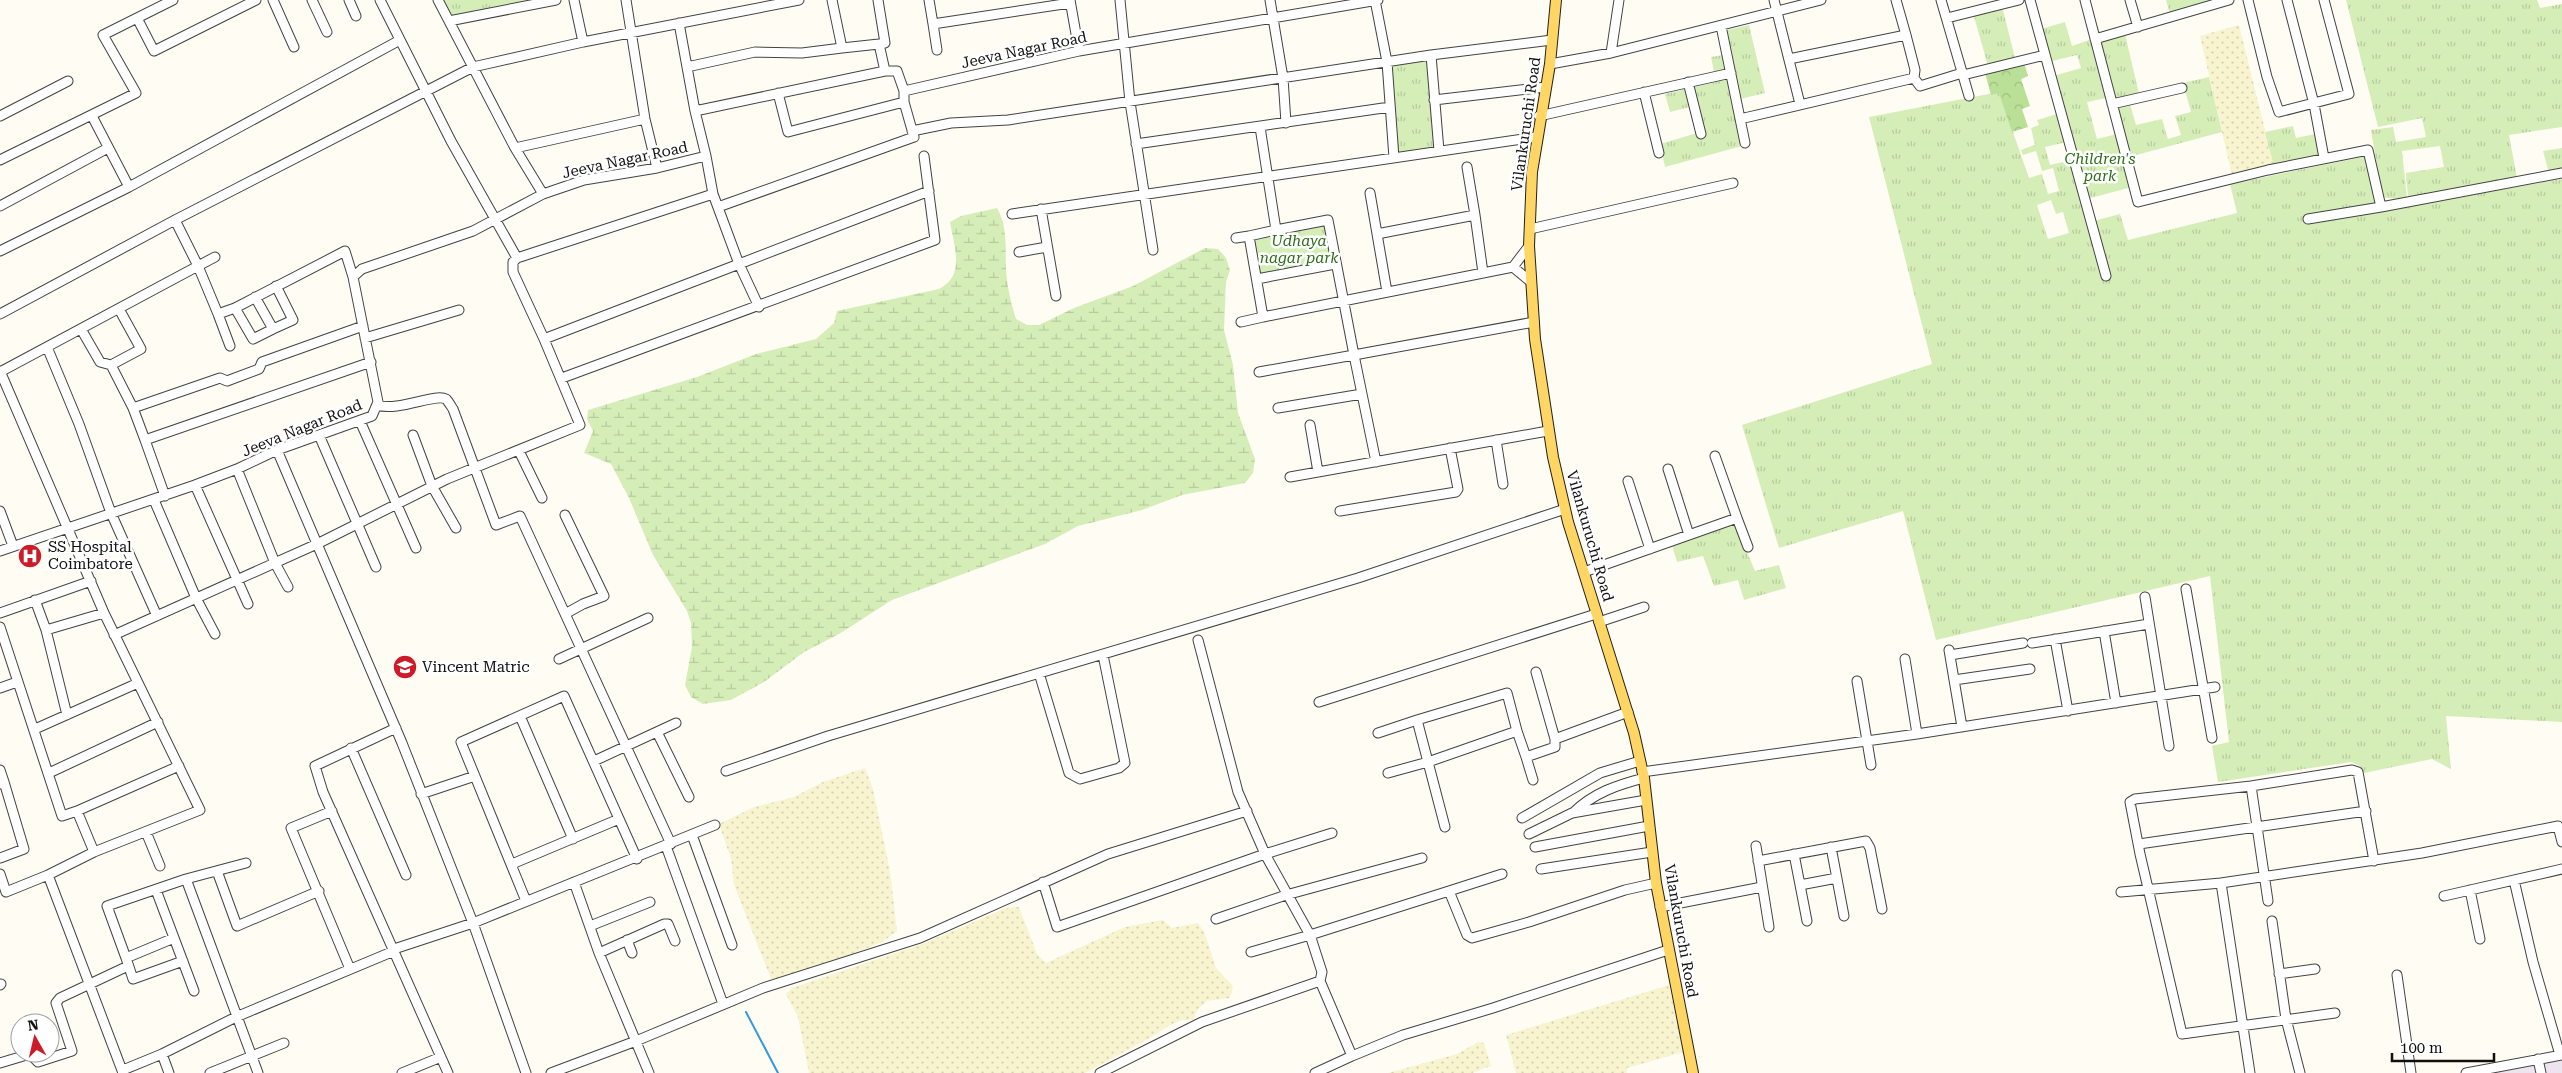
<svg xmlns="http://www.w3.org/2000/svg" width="2562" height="1073" viewBox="0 0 2562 1073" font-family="'Roboto Serif',serif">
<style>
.industrial{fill:#ede4ef}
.farmland{fill:url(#farmland-dots)}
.grass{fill:url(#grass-tufts);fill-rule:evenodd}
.forest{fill:url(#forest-crowns)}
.wetland{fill:url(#wetland-marsh)}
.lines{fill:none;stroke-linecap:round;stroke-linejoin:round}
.stream{stroke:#339ad9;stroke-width:2}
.minor-casing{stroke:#434343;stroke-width:11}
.major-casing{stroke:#212121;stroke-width:12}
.minor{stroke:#fff;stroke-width:9}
.major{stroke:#ffd663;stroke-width:10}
.labels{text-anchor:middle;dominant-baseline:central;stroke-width:5;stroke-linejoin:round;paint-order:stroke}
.street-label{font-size:15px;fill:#101010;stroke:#fff}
.park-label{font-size:15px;font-style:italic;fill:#2d6e19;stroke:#fff}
.poi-label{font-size:15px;fill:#101010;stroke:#fff;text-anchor:start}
</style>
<defs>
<pattern id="farmland-dots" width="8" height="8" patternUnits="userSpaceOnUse" patternTransform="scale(1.25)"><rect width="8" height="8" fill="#f8f4d0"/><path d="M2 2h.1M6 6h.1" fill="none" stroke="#d4d0b2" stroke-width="1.8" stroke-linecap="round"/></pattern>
<pattern id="grass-tufts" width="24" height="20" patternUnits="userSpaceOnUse" patternTransform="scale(1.25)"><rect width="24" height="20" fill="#d5eeb8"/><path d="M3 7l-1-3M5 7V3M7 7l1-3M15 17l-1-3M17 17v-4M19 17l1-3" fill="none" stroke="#b6cb9d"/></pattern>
<pattern id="forest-crowns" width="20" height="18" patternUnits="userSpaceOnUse" patternTransform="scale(1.25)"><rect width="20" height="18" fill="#b9e096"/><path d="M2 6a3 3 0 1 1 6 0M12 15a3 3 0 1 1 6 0" fill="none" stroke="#9ebf80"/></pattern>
<pattern id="wetland-marsh" width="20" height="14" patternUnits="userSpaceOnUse" patternTransform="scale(1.25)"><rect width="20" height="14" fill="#d5eeb8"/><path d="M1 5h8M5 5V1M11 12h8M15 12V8" fill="none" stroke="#b6cb9d"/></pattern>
</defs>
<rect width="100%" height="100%" fill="#fffcf3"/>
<path class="industrial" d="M2562,1054V1073H2484Z"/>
<path class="farmland" d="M2239,25L2274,166L2232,176L2200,36Z
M865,768L873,789L890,871L897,931L884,941L826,965L774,980L771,979L734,885L731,859L719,824L754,807L794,797L823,782Z
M1019,907L1037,954L1046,963L1125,927L1163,920L1172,928L1198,923L1205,934L1216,968L1233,986L1230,998L1207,1001L1198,1009L1193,1020H1182L1170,1025L1150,1038L1085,1073H809L798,1017L786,994L792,988L925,943L1006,908Z
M1669,985L1684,1052L1627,1068V1073H1516L1506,1035Z
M1478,1042L1484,1043L1491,1066L1472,1073H1388L1457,1054Z"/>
<path class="grass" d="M442,0H541L451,19Z
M2166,0H2220L2170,14Z
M2346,0H2537L2540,8L2562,4V127L2509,135L2517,178L2408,197L2406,173L2444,167L2440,146L2402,151L2407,198L2395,199L2382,197L2371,130L2393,127L2396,142L2426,137L2422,118L2378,127Z
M2002,6L2015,58L1988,66L1973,13Z
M2065,22L2072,46L2092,39L2125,34L2139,94L2108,101L2106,98L2087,102L2097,139L2117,134L2132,187L2083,200L2090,222L2120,214L2128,240L2237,213L2230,184L2367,156L2379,211L2562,179V722L2446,716L2451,769L2432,759L2364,773L2360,766L2351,762L2218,782L2212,746L2229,742L2210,576L1936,640L1903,511L1779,548L1742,425L1932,364L1869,117L1999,92L2029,178L2042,174L2048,194L2059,191L2053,168L2042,171L2036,151L2023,155L2021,150L2035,145L2031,128L2039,125L2037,120L2060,113L2050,77L2081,68L2077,55L2048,62L2041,29ZM2067,142L2072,160L2050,165L2045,147ZM2051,200L2056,214L2063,212L2069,233L2048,239L2037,205Z
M1749,25L1765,93L1732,101L1742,146L1665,167L1660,144L1697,133L1690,107L1670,112L1665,94L1716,82L1711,57L1724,55L1719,32Z
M1429,59L1435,148L1397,154L1390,65Z
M2209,77L2222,132L2129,157L2116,107L2130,104L2136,125L2162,119L2168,139L2181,135L2175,116L2191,112L2183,83Z
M2293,126L2296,138L2315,134L2320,156L2274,166L2265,132Z
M2562,148V170L2549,173L2543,151Z
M1327,224L1333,263L1258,277L1253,238Z
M1735,523L1755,571L1779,565L1786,588L1744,600L1738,580L1714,586L1703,556L1677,562L1672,545Z"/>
<path class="forest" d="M2024,63L2028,76L2021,79L2030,106L2022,109L2028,127L2012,132L1999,93L1991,95L1985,73Z"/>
<path class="wetland" d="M997,208C1008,227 1005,247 1006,269C1007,286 1011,303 1016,319L1027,325H1039L1074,308L1133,286L1205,248L1218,249L1226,258L1230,270L1226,282L1224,330L1233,365L1238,413L1255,459L1253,473L1245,483L1182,495L1142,510L1078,526L1045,544L892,600L839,634L804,652L764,682L731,700L703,704L691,697L685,685L692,647L691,623L687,611L653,555L629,498L611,464L584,453L593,431L587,419L588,410L697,377L756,354L816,339L834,323L837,311L939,289C966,275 954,247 950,222L961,216Z"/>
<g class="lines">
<path class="stream" d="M746,1012L778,1073"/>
<g class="minor-casing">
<path id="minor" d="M273,0L294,47
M312,0L327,32
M349,0L356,16
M380,0L451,141L517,258
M438,0L515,148L543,194
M574,0L583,42
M626,0L645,119L657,168
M832,0L842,48L879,44L885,71
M878,0L885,43L879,44
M929,0L933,24L1070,3
M1070,0L1079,51
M1120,0L1130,102L1153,250
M1270,0L1283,78L1286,123
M1375,0L1387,62L1394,158
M1774,0L1800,104
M1941,0L1969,96
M2030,0L2106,276
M2085,0L2138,202L2268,170L2368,150L2381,207L2562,173
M2130,0L2138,27
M2248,0L2267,77L2279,112L2349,94L2324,0
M2287,0L2314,104L2324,158
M137,18L154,51L256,0
M1947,18L2019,0
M449,21L556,0
M679,23L695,111
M933,24L937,50
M1721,26L1745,143
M2095,39L2229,0
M1611,53L1619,0
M1431,55L1439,151
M1789,59L1906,35L1896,0
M1550,64L1611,53L1821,0
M687,67L755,52L802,53L842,48
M1963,75L2045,55
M1914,78L1920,86L1962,73
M1688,82L1701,134
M1644,92L1659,153
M778,93L788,132L904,102
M1434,100L1546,87
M2112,104L2182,88
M0,116L68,81
M1539,116L1731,73
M1740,119L1914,78L1915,70L1906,35
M1260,127L1276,230L1328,220L1354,355L1534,322
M912,131L951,123L1008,120L1431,55L1552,40
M1136,144L1390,107
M515,148L645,119
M706,156L713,194L739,264L929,191
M0,160L136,93L103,35L173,0
M1467,167L1475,215
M129,187L400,40
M1370,193L1387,292
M713,194L517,258L513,262V272L544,339L739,264L759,307
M0,206L108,148
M718,207L914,137L904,102V91
M1041,209L1056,296
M1012,214L1536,137
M2308,219L2381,207
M1530,229L1733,183
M1276,230L1249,236L1263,317L1513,267L1529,246
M1377,234L1475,215L1483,273
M1236,238L1249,236
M0,251L129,187L92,116
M1019,252L1047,247
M215,257L198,266L218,314L235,308L345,251L353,277
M1513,267L1531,282
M1257,279L1335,264
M235,308L253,339L273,329L255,297
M0,314L175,220L473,67L583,42L799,0
M218,314L230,346
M1241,322L1263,317
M81,329L100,362L111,365L141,349L119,309
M273,329L293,320L276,286
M365,338L459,310
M47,347L79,424L111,513L157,616
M111,365L133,408L145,440L371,362
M0,371L104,613L200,810L94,852
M0,372L198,266L175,220
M1259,372L1354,355L1362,394L1278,408
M562,378L935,240L924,156
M1362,394L1376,462
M377,405C398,412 435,393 446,399C448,401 451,406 453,409L496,525L520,516L671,844
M133,408L220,378L227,381L259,369L262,362L363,326
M360,421L416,548
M1310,425L1318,472
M319,435L376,567
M413,435L432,486L456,528
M145,440L165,496
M1496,440L1503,484
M277,450L402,743L473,923L526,1073
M519,451L542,498
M237,469L275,563L288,587
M1668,469L1689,535
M1290,477L1548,431
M1628,481L1650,549
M195,485L248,604
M154,500L196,598L215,634
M0,511L13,546
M1340,511L1456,492L1458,489L1450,448
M565,515L604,596L583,604L565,614
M1737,518L1748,547
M0,551L195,485L237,469L277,450L372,416L378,402L353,277L362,269L473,231L543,194L584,180L657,168L706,156L695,111L885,71H897L904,91L1079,51L1378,0
M1584,572L1737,518L1715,456
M2186,589L2212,738
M2145,597L2169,746
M35,600L46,630L67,715
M0,613L91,581
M1599,622L1644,607
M0,627L62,816L77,811L94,852L48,875L123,1073
M46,630L104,613
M2104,631L2116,703
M114,635L317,544L447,479L580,425L544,339
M2055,639L2068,711
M1198,640L1238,792L1265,854L1310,935L1251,952
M2032,643L2149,624
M1949,650L1962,727
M1950,655L2023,643
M559,659L648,618
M1905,659L1917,734
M1536,672L1555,739
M1039,673L1069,773L1080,779L1119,768L1125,763L1103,655
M1954,680L2030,669
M1857,681L1871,765
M0,688L17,682
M1319,702L1596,614
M520,716L573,839
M396,728L315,766L323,792L448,1073
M35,729L138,683
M1517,731L1507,693L1417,720L1428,762L1517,731L1526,757L1555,747V739L1628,712
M657,732L689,797
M1378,733L1417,720
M351,748L406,875
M1526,757L1533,780
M594,761L676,723
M0,770L4,782L0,784
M726,771L828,736L1358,578L1565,509
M1642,772L1917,734L2215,687
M49,773L158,722
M1388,773L1428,762L1445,827
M2251,786L2268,901
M421,794L475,776
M77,811L179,766
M332,811L291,828L350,969
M1573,813C1593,793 1617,785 1644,778
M1522,818L1600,773L1640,761
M146,832L160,866
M1529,834L1572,813L1646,800
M692,835L732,945
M2139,844L2366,811
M666,846L723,1004
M1756,846L1769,927
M1535,847L1649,826
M1831,847L1844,916
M1794,854L1807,921
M0,858L24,849L4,782
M1758,861L1866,841L1870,848L1882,909
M512,864L619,819
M1541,869L1652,852
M217,871L237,926L319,891
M0,874L6,892L48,875
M186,879L258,1073
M2514,880L2533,962L2560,1055
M574,882L599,953L649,1073
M1043,882L1057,927L1265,854L1332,833
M1800,885L1837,878
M156,890L194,991
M2470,890L2480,939
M1449,891L1502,874
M2121,892L2221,883
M2444,896L2562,869
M526,901L461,742L564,696L637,859
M1660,907L1762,887
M1216,919L1286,895L1422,858
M2272,921L2286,1019L2300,1073
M590,926L650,902
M174,938L126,958L133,979L183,961
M627,940L632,953
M394,949L473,923L715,825
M599,953L664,924H668L675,941
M126,958L107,906L186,879L246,863
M2279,974L2315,969
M2397,975L2411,1073
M1320,981L1322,972L1310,935L1449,891L1467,935L1472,938L1529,922L1625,890L1656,883
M0,985L1,984
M2335,1013L2182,1034L2140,854L2130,802L2135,799L2251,786L2352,770L2358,772L2374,861
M162,1054L169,1073
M2538,1059L2541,1073
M0,1063L30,1054L38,1062L72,1051L56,1003L60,998L128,966
M123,1070L162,1054L236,1017L394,951
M210,1073L284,1043
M402,1073L441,1057
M551,1073L636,1041L763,988L920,938L1108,854L1247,811
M1100,1073L1202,1022L1320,981L1352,1056L1403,1035L1493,1008L1668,950
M1315,1073L1352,1056
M2250,1073L2221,883L2422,853L2558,826L2562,842
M2466,1073L2562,1055"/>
</g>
<g class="major-casing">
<path id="major" d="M1556,0L1550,64L1532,172L1529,246L1535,339L1553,457L1568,522L1634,733L1644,778L1656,883L1693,1073"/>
</g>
<use href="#minor" class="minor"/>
<use href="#major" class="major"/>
</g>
<defs>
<g id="hospital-disc" transform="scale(1.25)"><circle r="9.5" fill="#cd1b27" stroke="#fff"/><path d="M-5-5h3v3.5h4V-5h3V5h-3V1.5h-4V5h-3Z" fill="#fff"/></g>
<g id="school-disc" transform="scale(1.25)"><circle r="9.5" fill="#cd1b27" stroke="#fff"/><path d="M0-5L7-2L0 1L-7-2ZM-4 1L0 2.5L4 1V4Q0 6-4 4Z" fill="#fff"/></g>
</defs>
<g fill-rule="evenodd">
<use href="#hospital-disc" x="30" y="556"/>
<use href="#school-disc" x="405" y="667"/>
</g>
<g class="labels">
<g class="street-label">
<text transform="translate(1024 50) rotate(-12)">Jeeva Nagar Road</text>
<text transform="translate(1526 124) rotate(-82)">Vilankuruchi Road</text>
<text transform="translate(625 160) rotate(-12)">Jeeva Nagar Road</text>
<text transform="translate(302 428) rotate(-22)">Jeeva Nagar Road</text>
<text transform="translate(1590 536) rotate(74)">Vilankuruchi Road</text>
<text transform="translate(1681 931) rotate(80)">Vilankuruchi Road</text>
</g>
<g class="park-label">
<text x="2100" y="159">Children's<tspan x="2100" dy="17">park</tspan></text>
<text x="1299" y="241">Udhaya<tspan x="1299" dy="17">nagar park</tspan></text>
</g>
<g class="poi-label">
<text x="48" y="547">SS Hospital<tspan x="48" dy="17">Coimbatore</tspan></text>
<text x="422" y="667">Vincent Matric</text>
</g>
</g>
<g transform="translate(35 1038) rotate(352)"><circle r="24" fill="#ffffff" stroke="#9f9f9f"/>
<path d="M0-4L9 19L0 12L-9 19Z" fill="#cd1b27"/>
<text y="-8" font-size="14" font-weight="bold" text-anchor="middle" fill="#101010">N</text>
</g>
<path d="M2392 1053v8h102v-8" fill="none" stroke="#101010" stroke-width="2.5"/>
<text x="2400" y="1053" font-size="15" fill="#101010" stroke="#ffffff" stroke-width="4" paint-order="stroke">100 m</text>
</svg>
